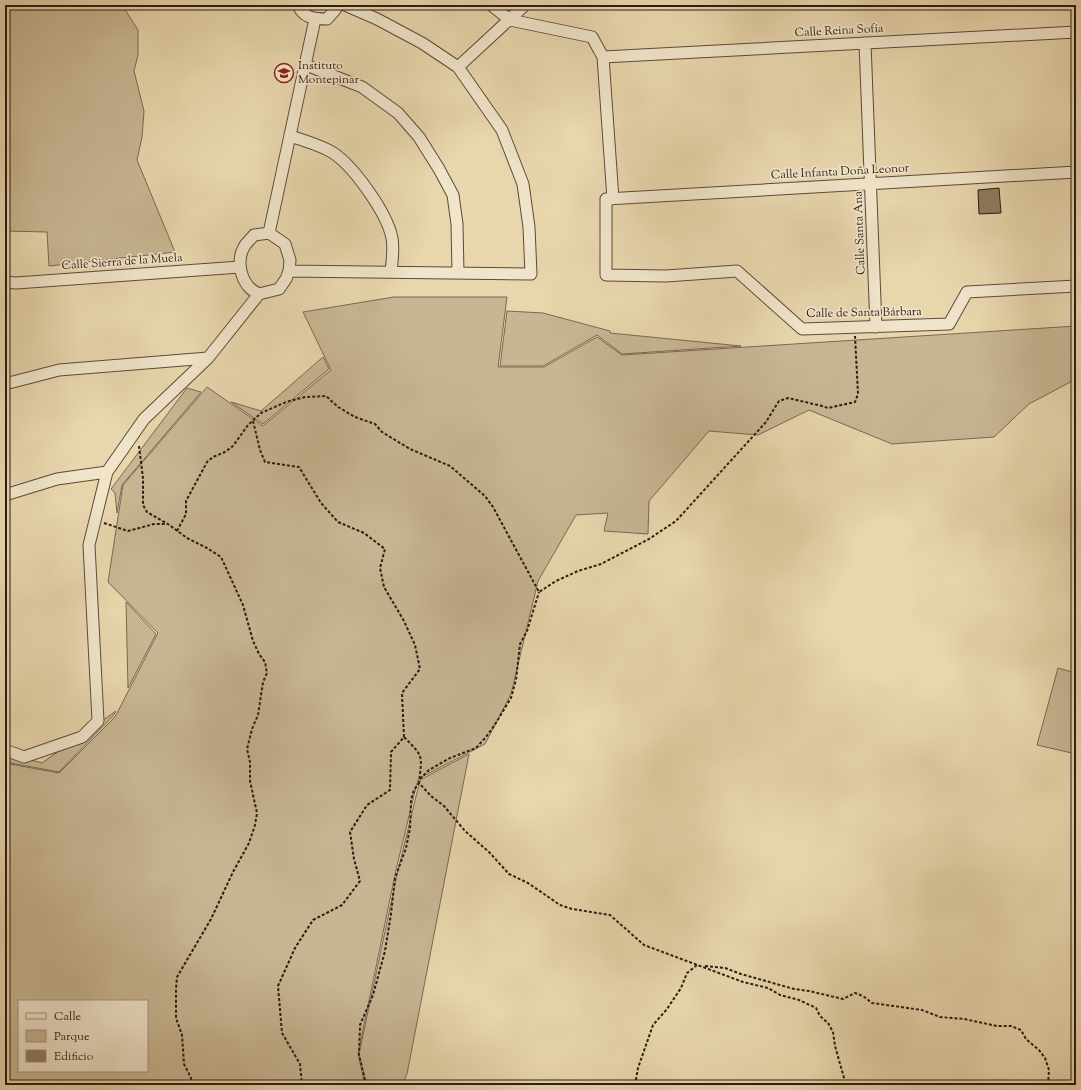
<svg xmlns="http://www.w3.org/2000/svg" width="1081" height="1090" viewBox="0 0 1081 1090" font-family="'Sorts Mill Goudy',serif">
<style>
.green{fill:#c8b693;stroke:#7a6854;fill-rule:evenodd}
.building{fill:#8e7c64;stroke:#2d1b14}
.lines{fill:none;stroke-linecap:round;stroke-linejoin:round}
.minor-casing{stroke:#5c4a3a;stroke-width:13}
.path{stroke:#2d1b14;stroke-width:2;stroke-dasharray:3 2;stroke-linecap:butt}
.minor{stroke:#f0e4ca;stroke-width:11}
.labels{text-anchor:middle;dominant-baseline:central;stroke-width:3.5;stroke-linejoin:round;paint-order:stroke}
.street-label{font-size:12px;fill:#2d1b14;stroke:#f0e4ca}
.poi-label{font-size:12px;fill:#2d1b14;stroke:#f0e4ca;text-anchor:start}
</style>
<rect width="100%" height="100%" fill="#e8d6ad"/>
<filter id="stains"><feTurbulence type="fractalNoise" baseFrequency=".005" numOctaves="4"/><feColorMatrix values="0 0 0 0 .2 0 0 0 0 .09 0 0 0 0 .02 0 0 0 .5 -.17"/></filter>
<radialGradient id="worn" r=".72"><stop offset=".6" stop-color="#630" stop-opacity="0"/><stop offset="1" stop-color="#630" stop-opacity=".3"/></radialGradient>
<path class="green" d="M5,5H113L124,8L138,30V55L134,71L144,111L142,137L137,160L175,252L49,266L47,232L5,231Z
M394,297H507L498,367H544L597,337L622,355L1076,326V379L1029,404L994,437L892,444L809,410L758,435L709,431L649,501L648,534L604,531L608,513L576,515L538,581L511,694L485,744L418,779L396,870L358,1054L365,1085H5V763L59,773L115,717L158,633L108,582L123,485L207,387L263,426L331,370L303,312ZM19,1001H147V1071H19Z
M507,311L543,313L610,331V333L741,346L622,354L597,335L543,366H500Z
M323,357L329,369L263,424L231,402L261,411Z
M187,388L201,392L122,485L117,513L115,493L111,489Z
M126,602L156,634L128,688Z
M1058,668L1076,673V754L1037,745Z
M116,711L113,716L59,772L5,762V753L42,763Z
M469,754L407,1074L402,1085H367L359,1054L398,870L420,780Z"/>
<path class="building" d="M999,188L1001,213L979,214L978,190Z"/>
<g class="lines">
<g class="minor-casing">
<path id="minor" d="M298,5C303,18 314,19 327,19L335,10L338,5
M491,5L510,20L592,37L603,57L613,199
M865,43L876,327
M603,57L1076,32
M306,65L362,87L398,113L419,137L439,169L453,195L457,224L458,273
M458,67L525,5
M290,136C303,140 316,144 328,150C351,161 387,213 392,238C394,249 392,262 391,272
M1076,172L606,199V275L666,276L737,271L802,329L949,324L967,292L1076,286
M269,233L315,19
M269,233L285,244L290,260L289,271L286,279L279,289L259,294C255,292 251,290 248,286C240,276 237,259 244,247C246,243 251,239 254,235Z
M289,271L531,274L529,227L523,184L502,130L458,67L422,43L377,19L345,5
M5,282L16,283L240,267
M5,384L59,370L208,358
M5,495L57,479L107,472
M5,750L24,757L82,737L98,721L89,545L107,472L144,419L208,358L259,294"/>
</g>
<path class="path" d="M253,421L260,450L265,462L299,467L321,503L338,522L364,533L385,549L380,568L384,587L404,621L415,645L420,669L402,693L404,737L391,752L390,790L367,805L350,832L354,859L360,881L342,905L313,920L295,948L278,986L282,1033L300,1064L302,1085
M139,446L143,478V505L147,512L168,524L187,538L207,548L221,557L243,605L253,641L259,654L265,662L267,673L263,682L258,715L252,729L247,749L250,762V781L257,813L255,825L249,843L233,872L211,919L177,977L176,989V1018L182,1035L184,1064L191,1078L192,1085
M104,523L128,531L154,524H167
M177,531L186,514V501L207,462L213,457L225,452L233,446L248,425L261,413L286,402L305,397L326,396L338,407L355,417L375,424L382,432L410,449L450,466L485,496L493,507L539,592L556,581L578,571L601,564L649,539L676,521L766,422L779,401L788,398L822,406L828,408L855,402L858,394L855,336
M404,737C424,757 422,755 419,783L431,796L444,806L465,831L489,852L509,874L528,883L560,905L572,909L610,915L644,945L743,982L768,988L780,995L799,1000L816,1008L820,1016L828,1023L833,1032L835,1046L846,1085
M420,779L429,770L450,758L476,748L486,737L494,726L511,698L516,680L520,644L527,631L539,592
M705,966L725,968L741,974L794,989L809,991L843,999L855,993L863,996L872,1003L922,1010L940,1017L964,1019L997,1026H1011L1021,1030L1026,1039L1039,1050L1045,1058L1049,1070L1048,1085
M366,1085L359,1055L360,1025L373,995L385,951L391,914L395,878L406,848L410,828L411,800L414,790L419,783
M635,1085L638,1068L653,1025L667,1009L681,988L687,973L697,965"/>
<use href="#minor" class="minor"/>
</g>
<defs>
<g id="school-ring" transform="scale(1)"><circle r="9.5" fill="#f0e4ca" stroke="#8f2418" stroke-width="1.5"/><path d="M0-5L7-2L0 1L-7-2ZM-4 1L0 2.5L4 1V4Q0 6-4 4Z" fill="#8f2418"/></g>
</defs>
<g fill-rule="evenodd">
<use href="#school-ring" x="284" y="73"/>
</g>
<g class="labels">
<g class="street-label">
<text transform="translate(839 31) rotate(-3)">Calle Reina Sofía</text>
<text transform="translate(840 172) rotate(-3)">Calle Infanta Doña Leonor</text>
<text transform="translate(860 233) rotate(-92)">Calle Santa Ana</text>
<text transform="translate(122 262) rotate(-4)">Calle Sierra de la Muela</text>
<text transform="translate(864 313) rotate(-1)">Calle de Santa Bárbara</text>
</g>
<g class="poi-label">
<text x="298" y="66">Instituto<tspan x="298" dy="14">Montepinar</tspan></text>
</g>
</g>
<rect width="1081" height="1090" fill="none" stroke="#e8d6ad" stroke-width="20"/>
<rect x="6" y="6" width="1069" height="1078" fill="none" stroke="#2d1b14" stroke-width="2"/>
<rect x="10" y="10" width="1061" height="1070" fill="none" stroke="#2d1b14"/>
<rect x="18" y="1000" width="130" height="72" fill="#f0e4ca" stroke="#a29481"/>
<rect x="26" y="1013" width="20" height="6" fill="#f0e4ca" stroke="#a29481"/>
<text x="54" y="1020" font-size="12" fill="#2d1b14">Calle</text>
<rect x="26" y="1030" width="20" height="12" fill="#c8b693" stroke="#a29481"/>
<text x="54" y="1040" font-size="12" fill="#2d1b14">Parque</text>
<rect x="26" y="1050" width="20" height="12" fill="#8e7c64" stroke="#a29481"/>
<text x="54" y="1060" font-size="12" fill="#2d1b14">Edificio</text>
<rect width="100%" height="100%" filter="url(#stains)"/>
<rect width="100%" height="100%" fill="url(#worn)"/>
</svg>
